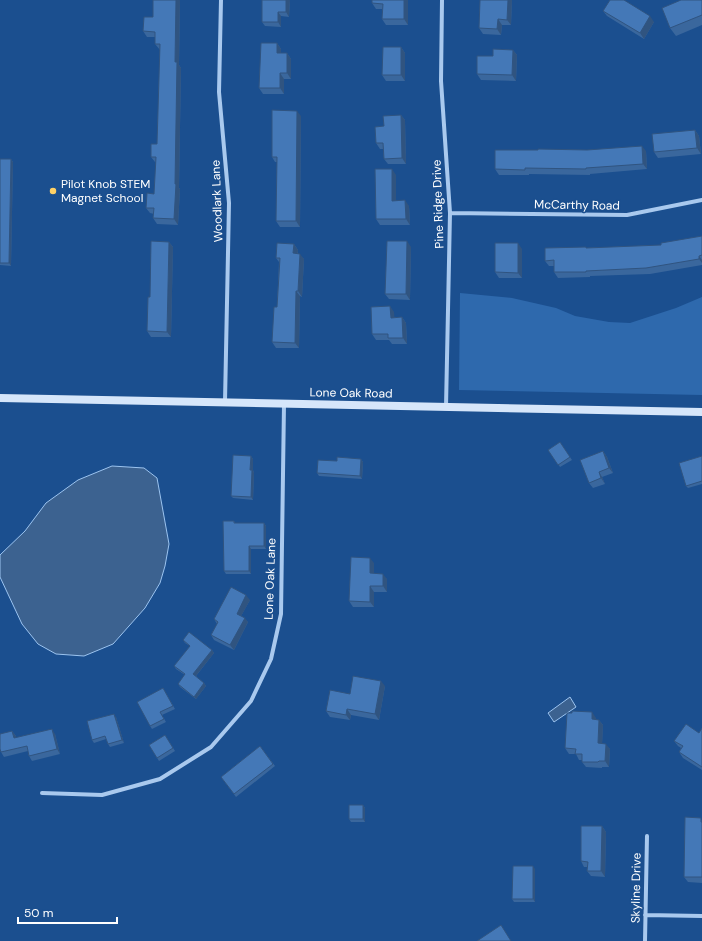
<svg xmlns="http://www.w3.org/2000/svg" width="702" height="941" viewBox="0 0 702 941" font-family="'DM Sans',sans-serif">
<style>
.green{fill:#2e69ad}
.water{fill:#3c6290;stroke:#9cc4f0}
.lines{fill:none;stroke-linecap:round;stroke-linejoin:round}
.street{stroke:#a9c9ee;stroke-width:4}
.secondary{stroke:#d6e6fa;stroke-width:8}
.wall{fill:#3a679d}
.shaded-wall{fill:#305480}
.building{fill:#4478b7;stroke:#305480}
.poi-dot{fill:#ffd166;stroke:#1b4f8f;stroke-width:1.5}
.labels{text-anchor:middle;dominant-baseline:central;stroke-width:3;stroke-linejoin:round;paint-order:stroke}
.poi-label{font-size:12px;fill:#fff;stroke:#1b4f8f;text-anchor:start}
.street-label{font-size:12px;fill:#fff;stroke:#1b4f8f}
</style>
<rect width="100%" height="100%" fill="#1b4f8f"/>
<path class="green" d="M460,293L512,298L556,308L575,316L609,322L630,323L676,308L702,297V395L459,390Z"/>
<path class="water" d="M112,466L144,468L157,478L169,544L165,566L160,583L145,608L113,644L84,656L56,654L38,644L22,624L0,577V555L25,531L46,503L78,480Z
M570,697L576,707L554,722L548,713Z"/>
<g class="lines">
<path class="street" d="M221,0L219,92L229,203L225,402
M442,0L441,81L450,213L446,407
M450,213L627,215L702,200
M42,793L102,795L160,779L211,747L251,701L271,659L281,614L284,404
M645,915L702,916
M645,941L647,836"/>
<path class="secondary" d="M0,398L702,412"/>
</g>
<path class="wall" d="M153,0H180L179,65L181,68L179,188L180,189L178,225L157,224L153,218L154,214L150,213L146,208L154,194L156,162H155L151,157L157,144L160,50L155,44V37H147L143,31L153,17Z
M262,0H290L289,17L281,16V27L265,26L262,22Z
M408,0V25H386L382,19V9H376L372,3Z
M512,0L511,25H502L501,35L483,34L479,28Z
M702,0V25L676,36L670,28Z
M603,11L654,22L644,39L607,16Z
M277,43L281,49V53H287L291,59V79H284V94H263L259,88Z
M401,47L405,53V81H386L382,75Z
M513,50L517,55L516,81L481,80L477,74L493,56Z
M401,115L405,120L406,164H388L384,159L383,149H380L376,143L384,126Z
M301,116L300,227H280L276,221L277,162H275L272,157Z
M695,130L699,136L701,154L658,158L654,152Z
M646,151L647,169L590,174V175L529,174V175H499L495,169Z
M0,159H11L13,162L11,266L0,265Z
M396,175V201L409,206L410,225H380L376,219Z
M702,236V265L650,274L590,276V277L558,278L554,272V266H549L545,261L587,248L661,245Z
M169,242L173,247L171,337H151L147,331L150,297Z
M294,244L298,250V254L304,259L302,297L300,296L299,348H276L272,342L277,307L279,262L276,258Z
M411,247L410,300L389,299L385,294Z
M522,249V278H499L495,272Z
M394,312V317H402L406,323L407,344H392L389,340H376L372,334Z
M560,442L572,460L560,467L548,450Z
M603,451L607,457L613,473L602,477L605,484L593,488L589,483Z
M251,456L253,459V470L254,473L253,500L233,498L231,496Z
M702,456V484L688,488L686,486Z
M361,459L363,462L362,479L319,476L317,473L337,461Z
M234,521L235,523H264L266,526V549H251V574H226L224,571Z
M374,563V573L387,579V592H374V607H353L349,601Z
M250,600L241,616L248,622L234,650L214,640L211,635L217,624L214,619Z
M183,640L212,650L214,653L196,676L204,683L206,686L196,699L180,687L178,684L185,675L176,669L174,666L190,646L185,643Z
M385,686L379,720L351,715L350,720L330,717L326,711L350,694Z
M163,688L175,709L162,715L166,722L152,729L150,726Z
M116,717L124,743L110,747L108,744L106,739L94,743L92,740Z
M596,718V720H599L603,725L602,743L610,749L609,767H602V768L586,767L582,762V760H579L576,754H569L565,748Z
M702,728V770L683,758L679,752L681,748L678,746L674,741L699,733Z
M12,731L16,736V738L55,734L60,754L32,761L29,756L28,751L4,757L1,752Z
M165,735L175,751L159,761L149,745Z
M260,746L275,766L236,797L221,777Z
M363,805L365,808V822H351L349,819Z
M702,819V883L688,882L684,877Z
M602,826L606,832L605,877L591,876L587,871L588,867H584L581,861Z
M535,869V902H514L512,899Z"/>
<path class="shaded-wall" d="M176,0H180L179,65L181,68L179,188L180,189L178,225L174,219L175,184V62Z
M286,0H290L289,17L286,12Z
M404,0H408V25L404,19Z
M508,0H512L511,25L507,20Z
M278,12L281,16V27L278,22Z
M650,16L654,22L644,39L640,33Z
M498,19L502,25L501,35L497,29Z
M277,43L281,49V59L277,53Z
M401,47L405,53V81L401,75Z
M513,50L517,55L516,81L512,75Z
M287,53L291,59V79L287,73Z
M280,73L284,79V94L280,88Z
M297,111L301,116L300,227L296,221Z
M401,115L405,120L406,164L402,158Z
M695,130L699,136L701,154L697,148Z
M642,146L646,151L647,169L643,164Z
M11,159L13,162L11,266L9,263Z
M392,169L396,175V206L392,201Z
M405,200L409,206L410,225L406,219Z
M407,241L411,247L410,300L406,294Z
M169,242L173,247L171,337L167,332Z
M518,243L522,249V278L518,273Z
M294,244L298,250L297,259L293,253Z
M300,254L304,259L302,297L298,291Z
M699,256L702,260V263L699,259Z
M296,291L300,296L299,348L295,343Z
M390,306L394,312L395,323L391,318Z
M402,317L406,323L407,344L403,338Z
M603,451L607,457L613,473L609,468Z
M251,456L253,459V470L254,473L253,500L251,497L250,470Z
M361,459L363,462L362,479L360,476Z
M599,472L602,477L605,484L601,478Z
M264,523L266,526V549L264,546Z
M249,546L251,549V574L249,571Z
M370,558L374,563V579L370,573Z
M383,574L387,579V592L383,586Z
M370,586L374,592V607L370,602Z
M246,595L250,600L240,618L237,614Z
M245,618L248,622L234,650L230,645Z
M212,650L214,653L195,677L193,674Z
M381,681L385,686L379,720L375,714Z
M204,683L206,686L196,699L194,697Z
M347,709L351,715L350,720L346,715Z
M592,712L596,718V725L592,719Z
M114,714L116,717L124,743L122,740Z
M599,720L603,725L602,749L598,743Z
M52,729L55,734L60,754L57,749Z
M12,731L16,736L18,743L14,738Z
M606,744L610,749L609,767L605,761Z
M363,805L365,808V822L363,819Z
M602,826L606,832L605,877L601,871Z
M533,866L535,869V902L533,899Z"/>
<path class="building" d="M153,0H176L175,62H177L175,184H176L174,219L153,218L154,208H146L147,193L154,194L156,157H151V144H157L160,44H155V32L143,31L144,17H153Z
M262,0H286V12H278V22H262Z
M372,0H404V19H382L383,4L372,3Z
M480,0H508L507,20L498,19L497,29L479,28Z
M610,0H624L650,16L640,33L603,11Z
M681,0H702V15L670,28L662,8Z
M261,43H277V53H287V73H280V88H259Z
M383,47H401V75H382Z
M493,49L513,50L512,75L477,74V56H493Z
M272,110L297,111L296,221H276L277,157H272Z
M401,115L402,158L384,159L383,143H376L375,127L384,126L383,116Z
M695,130L697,148L654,152L652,134Z
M642,146L643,164L586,168V169L525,168V170L495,169V150H538V149L587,150Z
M0,159H11L9,263H0Z
M375,169H392V201L405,200L406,219H376Z
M702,236V255L699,256V259L646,268L586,271V272H554V260L545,261V248L586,247V248L661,245V243Z
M151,241L169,242L167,332L147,331L148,297H150Z
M387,241H407L406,294H385Z
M277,243L294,244L293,253L300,254L298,291H296L295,343L272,342L274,307H277L280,258H276Z
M495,243H518V273L495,272Z
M390,306L391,318L402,317L403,338H388V334H372L371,307Z
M560,442L570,457L558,465L548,450Z
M603,451L609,468L599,472L601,478L589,483L580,460Z
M233,455L251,456L250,470H252L251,497L231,496Z
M702,456V481L686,486L679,463Z
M337,457L361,459L360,476L317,473L318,460L337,461Z
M223,521H234V523H264V546H249V571H224Z
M351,557L370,558V573L383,574V586H370V602L349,601Z
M231,587L246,595L237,614L245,618L230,645L211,635L218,622L214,619Z
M189,632L212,650L193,674L204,683L194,697L178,684L185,674L174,666L190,646L183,640Z
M353,676L381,681L375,714L347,709L346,715L326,711L330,690L350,694Z
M163,688L173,706L160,712L164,719L150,726L137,702Z
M572,711L592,712V719L599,720L598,743L606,744L605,761H599L598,762H582V754H575L576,749L565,748L567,713H572Z
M114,714L122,740L108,744L105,736L92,740L87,721Z
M686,724L699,733L702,728V767L679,752L683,746L674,741Z
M52,729L57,749L29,756L27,746L1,752L0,749V734L12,731L14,738Z
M165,735L173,748L157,758L149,745Z
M260,746L273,764L234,794L221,777Z
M349,805H363V819H349Z
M685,817L701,818V822H702V877H684Z
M581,826H602L601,871H587L588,862L581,861Z
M513,866H533V899H512Z
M501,925L511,941H477Z"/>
<circle class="poi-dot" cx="53" cy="191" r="4"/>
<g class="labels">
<g class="poi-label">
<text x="61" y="184">Pilot Knob STEM<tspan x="61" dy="14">Magnet School</tspan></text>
</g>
<g class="street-label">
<text transform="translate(217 201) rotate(-92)">Woodlark Lane</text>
<text transform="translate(438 204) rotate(-92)">Pine Ridge Drive</text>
<text transform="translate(577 205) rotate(1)">McCarthy Road</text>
<text transform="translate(351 393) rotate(1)">Lone Oak Road</text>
<text transform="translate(270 579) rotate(-88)">Lone Oak Lane</text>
<text transform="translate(636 888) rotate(-89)">Skyline Drive</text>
</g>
</g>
<path d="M18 917v6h99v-6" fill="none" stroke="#ffffff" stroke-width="2"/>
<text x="24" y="917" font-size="12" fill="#ffffff" stroke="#1b4f8f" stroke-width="3" paint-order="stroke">50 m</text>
</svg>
